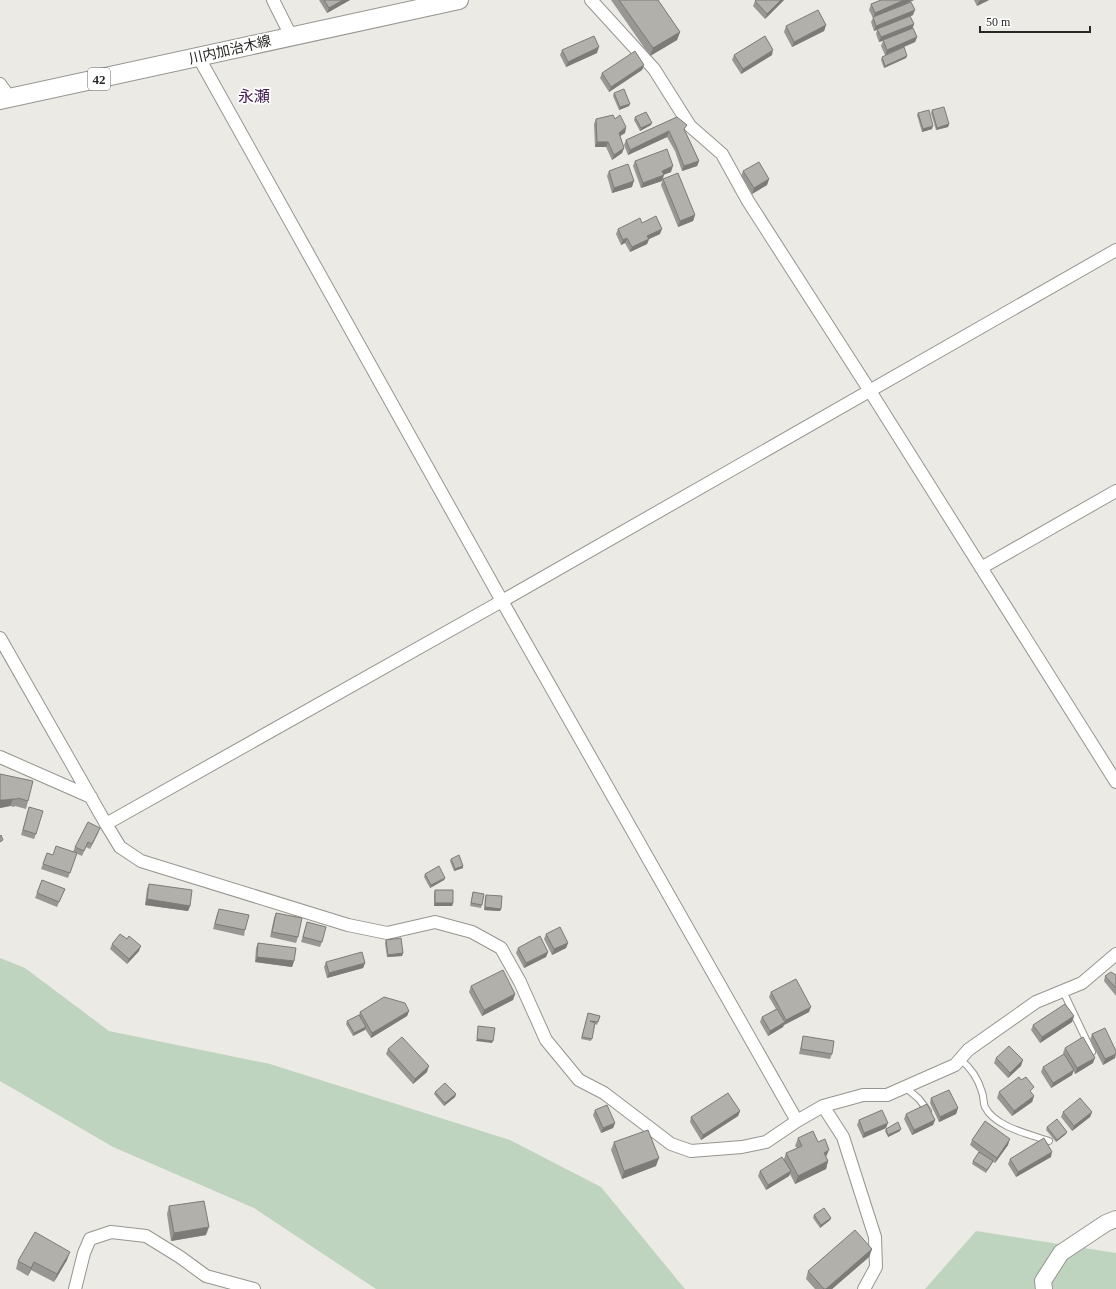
<svg xmlns="http://www.w3.org/2000/svg" width="1116" height="1289" viewBox="0 0 1116 1289" font-family="'Times New Roman','Noto Sans JP',serif">
<style>
.green{fill:#bfd4bf}
.lines{fill:none;stroke-linecap:round;stroke-linejoin:round}
.lane-casing{stroke:#969590;stroke-width:8}
.street-casing{stroke:#969590;stroke-width:14}
.secondary-casing{stroke:#969590;stroke-width:18}
.primary-casing{stroke:#969590;stroke-width:20}
.lane{stroke:#fff;stroke-width:6}
.street{stroke:#fff;stroke-width:12}
.secondary{stroke:#fff;stroke-width:16}
.primary{stroke:#fff;stroke-width:18}
.wall{fill:#989793}
.shaded-wall{fill:#7c7b78}
.building{fill:#b1b0ab;stroke:#7c7b78}
.labels{text-anchor:middle;dominant-baseline:central;stroke-width:3.5;stroke-linejoin:round;paint-order:stroke}
.shield{fill:#fff;stroke:#686866;stroke-width:1}
.shield-label{font-size:13px;font-weight:bold;fill:#272725}
.street-label{font-size:14px;fill:#272725;stroke:#fff}
.quarter-label{font-size:16px;fill:#472055;stroke:#fff}
</style>
<rect width="100%" height="100%" fill="#ebeae4"/>
<path class="green" d="M0,958L25,968L109,1031L270,1064L510,1140L601,1187L685,1289H376L254,1208L113,1147L0,1081Z
M976,1231L1116,1253V1289H925Z"/>
<g class="lines">
<g class="lane-casing">
<path id="lane" d="M1063,991L1092,1052
M960,1059C971,1068 978,1078 982,1092C984,1097 983,1103 985,1107C995,1127 1029,1134 1049,1141
M905,1087L919,1099L928,1111"/>
</g>
<g class="street-casing">
<path id="street" d="M273,0L291,36
M591,0L654,69L690,126L722,154L748,201L870,391L1116,782
M199,58L502,601L797,1121
M0,84L10,98
M981,568L1116,491
M0,638L106,824L120,847L141,861L348,925L387,933L435,922L472,932L501,948L520,982L546,1040L579,1080L604,1093L671,1144L691,1151L742,1147L766,1142L797,1121L823,1106L863,1095H887L955,1065L968,1050L1036,1002L1082,983L1116,954
M0,757L91,797
M106,824L502,601L1116,250
M823,1106L843,1137L875,1237L876,1267L864,1289
M75,1289L84,1253L90,1239L111,1232L146,1236L180,1257L206,1276L254,1289"/>
</g>
<g class="secondary-casing">
<path id="secondary" d="M1044,1289L1043,1281L1061,1253L1106,1223L1116,1219"/>
</g>
<g class="primary-casing">
<path id="primary" d="M0,100L459,0"/>
</g>
<use href="#lane" class="lane"/>
<use href="#street" class="street"/>
<use href="#secondary" class="secondary"/>
<use href="#primary" class="primary"/>
</g>
<path class="wall" d="M319,0H350L327,13Z
M611,0H658L680,32L677,40L650,56Z
M756,0H784L765,19L753,6L755,1Z
M881,0H914L907,3L913,15L904,19L914,24L912,28L917,37L915,42L885,55L881,46L883,41L879,42L876,34L877,30L874,31L871,22L873,18L869,10L871,4Z
M974,0H989L977,6Z
M826,25L824,31L792,47L784,32L786,26Z
M562,50L597,53L566,67L560,55Z
M734,55H772L741,74L732,60Z
M907,56L906,58L884,68L881,60L882,57Z
M644,65L642,70L609,92L600,78L602,73Z
M614,93L629,106L619,110L613,96Z
M932,110L949,124L948,127L936,130L931,113Z
M918,113L932,129L922,132L917,115Z
M635,117L651,125L640,131L634,120Z
M677,117L685,131L699,161L697,166L682,171L675,151L667,137L628,155L624,145L626,140Z
M596,119H615L626,127L625,133L620,136L624,148L622,153L612,160L606,147H595L594,124Z
M635,161L671,172L663,175L662,181L641,188L633,166Z
M609,171L632,187L612,193L607,176Z
M743,171L769,179L767,185L752,194L741,176Z
M663,179L695,215L693,221L678,227L661,185Z
M642,223L660,234L649,239L647,244L630,252L625,243L621,245L616,234L618,229Z
M0,774L28,801L26,809L15,806L14,807L10,806L0,808Z
M29,807L36,834L34,839L21,835Z
M98,833L90,849L86,847L82,856L73,852L75,847Z
M47,853L53,855L77,853L68,878L41,869Z
M451,859L463,868L454,871L450,861Z
M425,874L445,878L444,880L430,888L424,877Z
M42,880L65,889L57,907L35,898Z
M149,884L190,906L188,911L145,905L147,889Z
M435,890L453,903L452,906H434V893Z
M473,892L482,905L481,908L470,906Z
M486,895L501,909L500,911L484,910L485,897Z
M219,909L245,930L244,936L213,929L217,914Z
M276,913L298,937L296,943L270,937L274,918Z
M307,922L322,942L320,947L301,942Z
M546,934L568,943L566,948L552,955L544,939Z
M386,940L403,953L402,956L387,957L385,943Z
M258,943L294,961L292,967L255,962L256,948Z
M112,944L139,951L127,964L110,949Z
M518,948L548,952L546,957L524,968L516,953Z
M326,962L365,963L363,968L327,978L324,967Z
M1116,975V996L1104,981L1105,976Z
M471,986L515,994L513,1000L482,1016L469,992Z
M771,992L809,1012L784,1025L783,1027L768,1036L760,1022L762,1017L776,1009L769,997Z
M409,1011L407,1016L371,1038L365,1029L353,1036L346,1024L347,1021L359,1015L360,1012Z
M588,1013L600,1016L597,1025L595,1024L591,1041L581,1039Z
M1074,1016L1072,1022L1040,1043L1031,1030L1033,1025Z
M1092,1034L1115,1058L1103,1065L1090,1040Z
M803,1036L832,1054L830,1059L799,1054L802,1041Z
M1065,1048L1093,1063L1075,1074L1073,1070L1072,1075L1051,1088L1041,1072L1043,1067L1070,1064L1063,1053Z
M388,1049L427,1072L413,1084L386,1054Z
M996,1058L1021,1066L1008,1078L994,1063Z
M1021,1080L1034,1096L1032,1102L1012,1116L997,1098L999,1092Z
M435,1092L456,1094L455,1097L444,1106L434,1094Z
M931,1098L958,1108L956,1114L939,1122L930,1103Z
M595,1110L615,1123L613,1128L601,1133L593,1115Z
M740,1111L738,1116L701,1140L690,1122L691,1117Z
M1063,1112H1092L1090,1117L1072,1131L1061,1117Z
M906,1114L935,1120L933,1125L912,1135L904,1119Z
M859,1120L886,1128L863,1138L857,1125Z
M1047,1127L1066,1134L1056,1142L1046,1130Z
M886,1129L900,1131L888,1137L885,1131Z
M798,1138L826,1158L828,1161L826,1169L795,1184L790,1174L789,1176L766,1190L758,1176L760,1171L784,1159L786,1153L797,1148L795,1146Z
M972,1140L1008,1145L995,1163L993,1162L986,1173L972,1164L973,1161L979,1152L970,1145Z
M614,1142L656,1166L622,1179L611,1150Z
M1051,1157L1016,1177L1008,1164L1010,1159Z
M169,1206L206,1235L171,1241L167,1214Z
M814,1215L831,1218L830,1220L820,1228L813,1218Z
M872,1249L869,1257L832,1289H815L806,1279L808,1271Z
M67,1260L54,1282L31,1270L28,1276L16,1269L18,1261Z"/>
<path class="shaded-wall" d="M343,0H350L327,13L329,8Z
M781,0H784L765,19L767,14Z
M904,0H914L873,18L875,13Z
M981,0H989L977,6L979,1Z
M915,10L913,15L874,31L876,26Z
M914,24L912,30L879,42L881,37Z
M826,25L824,31L792,47L794,42Z
M680,32L677,40L650,56L653,48Z
M917,37L915,42L885,55L887,50Z
M599,47L597,53L566,67L568,62Z
M773,50L772,55L741,74L743,69Z
M907,56L906,58L884,68L885,66Z
M644,65L642,70L609,92L611,87Z
M630,104L629,106L619,110L620,107Z
M652,123L651,125L640,131L641,128Z
M949,124L948,127L936,130L937,128Z
M933,126L932,129L922,132L923,129Z
M626,127L625,133L617,138L619,133Z
M669,131L667,137L628,155L630,150Z
M597,142H608L606,147H595Z
M624,148L622,153L612,160L614,155Z
M699,161L697,166L682,171L684,166Z
M673,166L671,172L660,176L662,171Z
M664,175L662,181L641,188L643,183Z
M769,179L767,185L752,194L754,188Z
M634,181L632,187L612,193L614,188Z
M695,215L693,221L678,227L680,221Z
M662,229L660,234L649,239L647,244L630,252L632,247L647,236Z
M627,238L625,243L621,245L623,240Z
M13,799L10,806L0,808V800Z
M100,828L98,833L90,849L92,844Z
M463,866V868L454,871L455,869Z
M445,878L444,880L430,888L431,885Z
M147,899L190,906L188,911L145,905Z
M435,903H453L452,906H434Z
M485,907L501,909L500,911L484,910Z
M568,943L566,948L552,955L554,949Z
M141,946L139,951L127,964L129,959Z
M548,952L546,957L524,968L526,963Z
M403,953L402,956L387,957L388,955Z
M257,957L294,961L292,967L255,962Z
M365,963L363,968L327,978L329,973Z
M515,994L513,1000L482,1016L484,1010Z
M811,1007L809,1012L784,1025L786,1020Z
M409,1011L407,1016L371,1038L372,1033Z
M1074,1016L1072,1022L1040,1043L1042,1037Z
M785,1022L783,1027L768,1036L770,1031Z
M366,1027L365,1030L353,1036L354,1033Z
M477,1039L493,1041L492,1043L476,1041Z
M1116,1054L1115,1058L1103,1065L1105,1059Z
M1095,1058L1093,1063L1075,1074L1077,1068Z
M1023,1060L1021,1066L1008,1078L1010,1073Z
M429,1066L427,1072L413,1084L415,1079Z
M1074,1070L1072,1075L1051,1088L1053,1083Z
M456,1094L455,1097L444,1106L445,1103Z
M1034,1096L1032,1102L1012,1116L1014,1111Z
M958,1108L956,1114L939,1122L940,1117Z
M740,1111L738,1116L701,1140L703,1135Z
M1092,1112L1090,1117L1072,1131L1074,1126Z
M935,1120L933,1125L912,1135L914,1130Z
M615,1123L613,1128L601,1133L603,1128Z
M888,1123L886,1128L863,1138L864,1133Z
M901,1129L900,1131L888,1137V1135Z
M1067,1132L1066,1134L1056,1142L1057,1140Z
M1010,1139L1008,1145L995,1163L997,1158Z
M829,1150L826,1157L824,1153Z
M1052,1152L1051,1157L1016,1177L1018,1172Z
M659,1158L656,1166L622,1179L624,1171Z
M828,1161L826,1169L795,1184L798,1176Z
M791,1171L789,1176L766,1190L768,1185Z
M831,1218L830,1220L820,1228L821,1225Z
M209,1227L206,1235L171,1241L174,1233Z
M872,1249L869,1257L832,1289H826Z
M70,1252L67,1260L54,1282L57,1274Z
M34,1262L31,1270L28,1276L31,1268Z"/>
<path class="building" d="M324,0H343L329,8Z
M619,0H658L680,32L653,48Z
M756,0H781L767,14L755,1Z
M881,0H904L875,13L871,4Z
M911,2L915,10L876,26L873,17Z
M818,10L826,25L794,42L786,26Z
M910,16L914,24L881,37L877,29Z
M913,28L917,37L887,50L883,40Z
M594,36L599,47L568,62L562,50Z
M765,36L773,50L743,69L734,55Z
M904,47L907,56L885,66L882,57Z
M635,51L644,65L611,87L602,73Z
M624,89L630,104L620,107L614,93Z
M944,107L949,124L937,128L932,110Z
M929,110L933,126L923,129L918,113Z
M646,112L652,123L641,128L635,117Z
M613,115L615,119L620,115L626,127L619,133L624,148L614,155L608,142H597L596,119Z
M677,117L687,125L684,129L699,161L684,166L676,146L669,131L630,150L626,140Z
M667,149L673,166L662,171L664,175L643,183L635,161Z
M759,162L769,179L754,188L743,171Z
M628,164L634,181L614,188L609,171Z
M678,173L695,215L680,221L663,179Z
M656,216L662,229L647,236L649,239L632,247L627,238L623,240L618,229L640,218L642,223Z
M0,774L33,781L28,801L18,798L17,799H13L5,800H0Z
M29,807L43,811L36,834L23,830Z
M88,822L100,828L92,844L88,842L84,851L75,847Z
M1,835L3,840L0,842V836Z
M56,846L77,853L70,873L43,864L47,853L53,855Z
M459,855L463,866L455,869L451,859Z
M439,866L445,878L431,885L425,874Z
M42,880L65,889L59,902L37,893Z
M149,884L192,890L190,906L147,899Z
M435,890H453V903H435Z
M473,892L484,894L482,905L471,903Z
M486,895L502,896L501,909L485,907Z
M219,909L249,915L245,930L215,924Z
M276,913L302,918L298,937L272,932Z
M307,922L326,927L322,942L303,937Z
M560,927L568,943L554,949L546,934Z
M120,934L127,939L129,936L141,946L129,959L112,944Z
M540,936L548,952L526,963L518,948Z
M401,938L403,953L388,955L386,940Z
M258,943L296,948L294,961L257,957Z
M362,952L365,963L329,973L326,962Z
M503,970L515,994L484,1010L471,986Z
M1111,972L1116,975V988L1105,976Z
M796,979L811,1007L786,1020L771,992Z
M384,997L405,1003L409,1011L372,1033L360,1012Z
M1065,1004L1074,1016L1042,1037L1033,1025Z
M777,1009L785,1022L770,1031L762,1017Z
M588,1013L600,1016L598,1022L590,1021L595,1023L592,1039L582,1037Z
M359,1015L366,1027L354,1033L347,1021Z
M478,1026L495,1028L493,1041L477,1039Z
M1105,1028L1116,1051V1054L1105,1059L1092,1034Z
M803,1036L834,1041L832,1054L801,1049Z
M402,1037L429,1066L415,1079L388,1049Z
M1083,1037L1095,1058L1077,1068L1065,1048Z
M1009,1046L1023,1060L1010,1073L996,1058Z
M1064,1054L1074,1070L1053,1083L1043,1067Z
M1019,1077L1021,1080L1026,1077L1034,1087L1030,1091L1034,1096L1014,1111L999,1092Z
M445,1083L456,1094L445,1103L435,1092Z
M949,1090L958,1108L940,1117L931,1098Z
M728,1093L740,1111L703,1135L691,1117Z
M1080,1098L1092,1112L1074,1126L1063,1112Z
M927,1104L935,1120L914,1130L906,1114Z
M607,1105L615,1123L603,1128L595,1110Z
M882,1110L888,1123L864,1133L859,1120Z
M1057,1119L1067,1132L1057,1140L1047,1127Z
M985,1121L1010,1139L997,1158L972,1140Z
M898,1122L901,1129L888,1135L886,1129Z
M648,1130L659,1158L624,1171L614,1142Z
M813,1131L818,1142L825,1139L829,1150L824,1153L828,1161L798,1176L786,1153L802,1146L798,1138Z
M1044,1138L1052,1152L1018,1172L1010,1159Z
M979,1152L993,1161L987,1170L973,1161Z
M782,1157L791,1171L768,1185L760,1171Z
M204,1201L209,1227L174,1233L169,1206Z
M824,1208L831,1218L821,1225L814,1215Z
M855,1230L872,1249L826,1289H824L808,1271Z
M35,1232L70,1252L57,1274L34,1262L31,1268L18,1261Z"/>
<g class="labels">
<rect class="shield" x="88" y="68" width="22" height="22" rx="3"/>
<g class="shield-label">
<text x="99" y="79">42</text>
</g>
<g class="street-label">
<text transform="translate(230 50) rotate(-13)">川内加治木線</text>
</g>
<g class="quarter-label">
<text x="254" y="96">永瀬</text>
</g>
</g>
<path d="M980 26v6h110v-6" fill="none" stroke="#272725" stroke-width="2"/>
<text x="986" y="26" font-size="12" fill="#272725" stroke="#ffffff" stroke-width="3" paint-order="stroke">50 m</text>
</svg>
